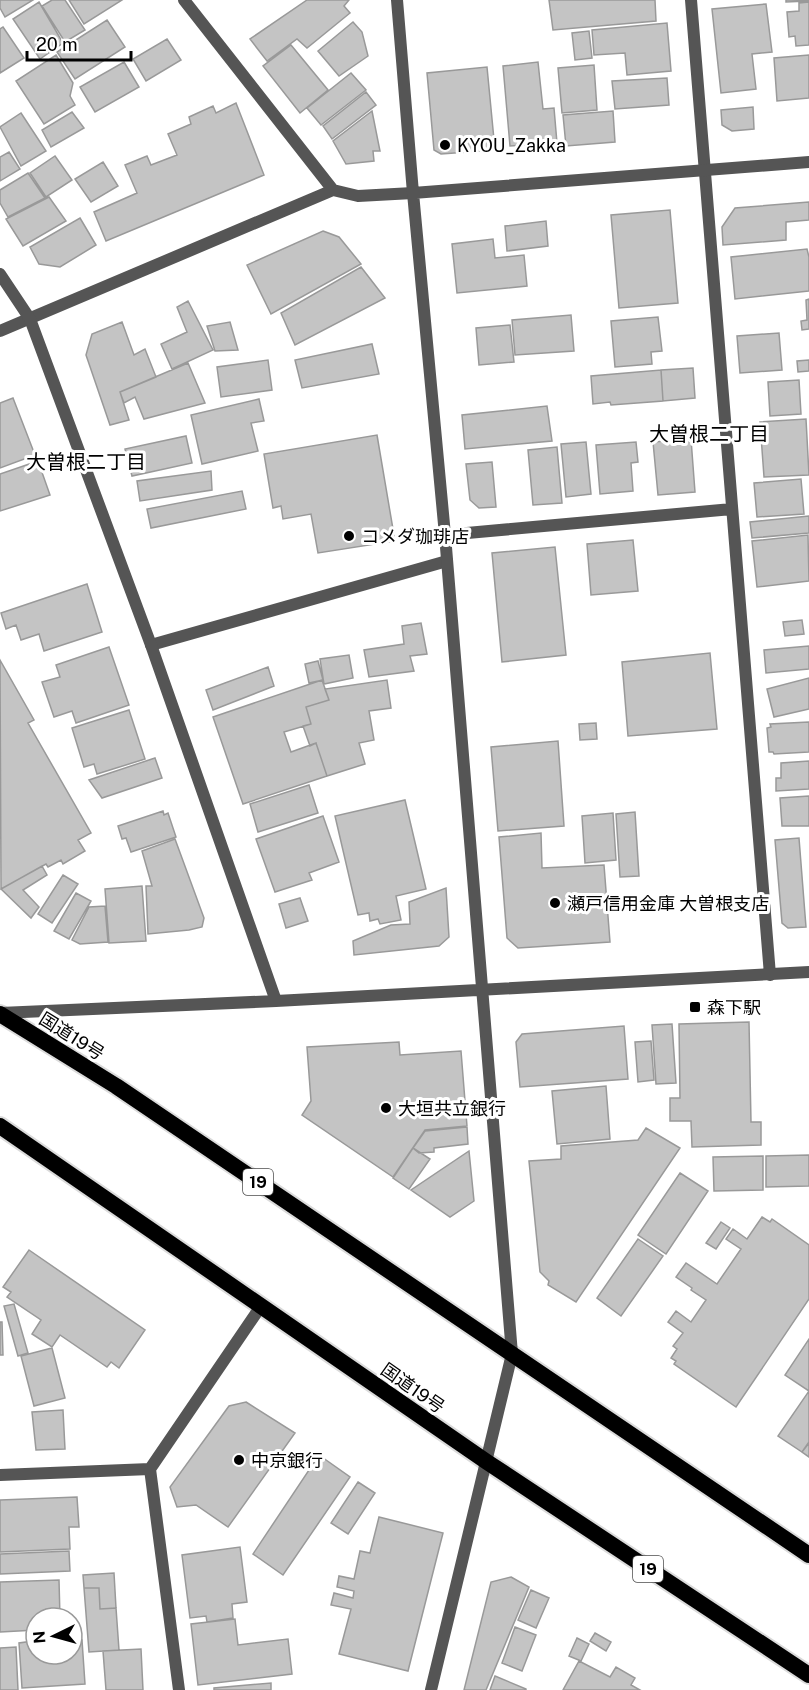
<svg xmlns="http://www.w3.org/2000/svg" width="809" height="1690" viewBox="0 0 809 1690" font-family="'Public Sans','Noto Sans JP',sans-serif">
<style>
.building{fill:#c4c4c4;stroke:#999;stroke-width:1.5}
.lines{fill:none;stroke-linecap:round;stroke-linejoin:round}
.trunk-casing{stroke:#dbdbdb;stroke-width:20}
.minor{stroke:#555;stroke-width:12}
.tertiary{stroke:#555;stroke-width:12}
.trunk{stroke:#000;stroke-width:16}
.poi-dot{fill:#000;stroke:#fff;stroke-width:2}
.labels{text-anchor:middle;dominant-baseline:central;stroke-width:6;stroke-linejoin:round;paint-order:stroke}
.shield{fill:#fff;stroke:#4c4c4c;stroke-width:1.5}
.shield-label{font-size:16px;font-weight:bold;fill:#000}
.poi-label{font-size:18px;fill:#000;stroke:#fff;text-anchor:start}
.street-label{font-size:18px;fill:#000;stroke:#fff}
.neighbourhood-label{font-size:20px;fill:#000;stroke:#fff}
</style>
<rect width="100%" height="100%" fill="#fff"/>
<path class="building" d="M0,0H33L5,17L0,8Z
M52,0H65L85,30L65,42L42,6Z
M69,0H122L84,24Z
M307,0H349L344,6L350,13L307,48L297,39L267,61L250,39Z
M549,0H655L656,21L553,30Z
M786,0H809V1L786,2Z
M39,2L63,43L40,59L13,19Z
M809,2V45L796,46L795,36L789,37L787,12L799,11V3Z
M766,4L772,52L752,54L756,89L721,93L712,9Z
M107,20L125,47L75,79L57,52Z
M353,22L362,32L368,56L339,76L318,51Z
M667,23L671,71L627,75L625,53L594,55L592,30Z
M3,27L24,58L0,73V29Z
M589,31L592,58L575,60L572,33Z
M167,39L181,60L146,81L133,59Z
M291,45L328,90L300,113L263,66Z
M56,55L73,83L70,96L75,105L44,124L16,81Z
M809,55V98L777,101L774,58Z
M124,62L139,87L95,112L80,87Z
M538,62L543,109L554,108L557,143L510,146L503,66Z
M594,65L597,110L562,113L558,68Z
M487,67L495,150L441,154L434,150L427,73Z
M351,73L366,90L321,125L307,108Z
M667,78L669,105L615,109L612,81Z
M366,92L376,105L332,139L323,126Z
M236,103L264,175L106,241L94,212L137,193L125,165L147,156L151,165L177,155L168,134L191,124L189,117L213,106L216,113Z
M753,107L754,129L732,131L722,125L721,110Z
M372,111L380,151H373L374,161L346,164L333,141Z
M613,111L615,142L566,146L563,115Z
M72,112L84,128L51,147L42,130Z
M21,113L46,151L21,166L0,127Z
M9,152L20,169L0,181V157Z
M55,156L72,180L46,197L30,173Z
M103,162L118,186L91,202L75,179Z
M28,173L45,198L8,217L0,203V190Z
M49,197L66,221L23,246L6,219Z
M809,202V220L786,222V240L723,245L722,227L735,208Z
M670,210L678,303L619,308L611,215Z
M80,218L96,245L60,267L39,264L30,247Z
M546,221L548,246L507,251L505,226Z
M323,231L339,237L361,264L271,314L247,265Z
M493,239L495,258L524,255L527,286L457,293L452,244Z
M807,249L809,257V291L735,299L731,257Z
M361,267L385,298L295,345L281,313Z
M809,299V329L802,330L801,321L807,320L806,300Z
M188,301L213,350L172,369L161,344L187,332L177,307Z
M571,315L574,351L515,355L512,320Z
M658,317L662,351L651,352L652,364L615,367L611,321Z
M122,322L134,355L145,349L156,377L120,392L129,420L110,425L86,355L92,334Z
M230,322L238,350L215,351L207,326Z
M510,325L514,362L479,365L476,328Z
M779,333L782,370L740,373L737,336Z
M372,344L379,374L302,388L295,360Z
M268,360L272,390L221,397L217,367Z
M809,360V371L798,372L797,361Z
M188,363L205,403L144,419L135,397L124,403L120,392Z
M693,368L695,398L663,401L661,370Z
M661,370L663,401L611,405L610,402L593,404L591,376Z
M799,380L801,414L770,416L768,382Z
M13,398L35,455L0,468V403Z
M259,399L264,421L251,423L258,451L202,464L191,415Z
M547,406L552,441L465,449L462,415Z
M806,419L809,475L764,477L760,422Z
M377,435L395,541L318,553L311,514L283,519L281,506L273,508L264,454Z
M186,436L192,463L132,476L125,449Z
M691,439L695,492L658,495L653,442Z
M586,442L591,494L566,497L561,444Z
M636,442L638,462L631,463L633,491L600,494L596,445Z
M557,447L562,503L533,505L528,450Z
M38,461L50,495L0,511V474Z
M492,462L496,507L479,508L470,500L466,464Z
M211,471L212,490L140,501L137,481Z
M801,479L804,514L757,517L754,483Z
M242,491L246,509L151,528L147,509Z
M809,516V533L752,538L750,522Z
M808,535L809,581L757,587L752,541Z
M633,540L638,591L591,595L587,544Z
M555,547L566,655L502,662L492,553Z
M87,584L102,632L44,651L39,634L21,640L16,625L6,629L1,613Z
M802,620L804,634L785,636L783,622Z
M421,623L427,654L410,656L414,671L369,677L364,650L404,644L402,626Z
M809,646V669L766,673L764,650Z
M109,647L129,705L76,723L72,711L54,717L42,682L60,677L56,665Z
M710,653L717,729L628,736L622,662Z
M349,655L353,678L324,684L320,659Z
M0,660L34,720L28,723L91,833L78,840L85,851L63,864L61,860L48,867L46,864L1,889Z
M318,661L323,680L309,683L305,664Z
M268,667L274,686L213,710L206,690Z
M809,678V709L774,717L767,689Z
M322,680L329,700L306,707L311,724L284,732L291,752L316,743L327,776L243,804L213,717Z
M387,680L391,708L369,711L374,740L359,743L365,764L327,776L316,743L310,746L303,726L311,724L306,707L329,700L325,689Z
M129,710L145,759L97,774L94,764L84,767L72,728Z
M809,722V752L774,754L773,752H769L767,728L771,727L770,724Z
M596,723L597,739L580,740L579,724Z
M558,741L564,826L498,831L491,747Z
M155,758L162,778L102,798L89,780Z
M809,761V789L776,791V778H781V763Z
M309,785L318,813L258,832L250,804Z
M809,796V826H782L780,798Z
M405,800L426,889L396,896L401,920L380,924L378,919L370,921L369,913L358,915L335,816Z
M163,811L164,815L168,813L176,837L131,852L126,838L122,839L118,826Z
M635,812L639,876L620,877L616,814Z
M613,813L616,860L585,863L582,816Z
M323,816L339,862L309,873L312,880L275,892L256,839Z
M541,833L542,868L604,865L610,942L518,948L507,938L499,837Z
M799,838L806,927L788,928L782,923L775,840Z
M175,839L204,918L202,927L189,930L148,934L146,886H152L142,851Z
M42,866L47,875L23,890L39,907L31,918L1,889Z
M63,875L78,884L52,923L38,914Z
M142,886L146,941L109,943L105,889Z
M446,888L449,937L439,946L354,955L353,941L391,925L410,924L409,902Z
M76,893L91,901L69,939L54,931Z
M300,898L308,921L286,928L279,904Z
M105,906L108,942L80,944L72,940L89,907Z
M749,1022L751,1122H761V1145L692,1147L691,1121H670V1098H680L679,1024Z
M672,1024L676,1083L656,1084L652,1025Z
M624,1026L628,1079L520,1087L516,1042L522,1034Z
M651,1041L654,1080L638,1082L635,1042Z
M399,1042L400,1055L461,1051L467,1126L425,1130L393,1177L302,1115L311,1101L307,1047Z
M606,1086L610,1139L557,1144L552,1091Z
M467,1127L468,1144L434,1148V1152L419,1153L413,1148L425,1131Z
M646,1128L680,1148L576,1302L548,1285L549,1281L540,1272L529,1161L561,1159V1146L638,1140Z
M413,1148L430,1159L409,1189L393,1178Z
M469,1151L474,1201L450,1217L411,1190Z
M809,1155V1186L766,1187V1156Z
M763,1156V1190L714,1191L713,1157Z
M680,1173L708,1191L666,1254L638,1235Z
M762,1217L770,1222L772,1219L809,1245V1299L736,1407L674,1364L676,1361L671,1358L677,1349L673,1346L683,1333L668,1322L676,1311L691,1322L706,1300L691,1290L692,1288L676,1277L686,1263L717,1284L741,1249L726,1239L733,1229L747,1239Z
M721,1222L730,1228L716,1249L706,1243Z
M638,1239L663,1256L621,1316L597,1298Z
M29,1250L145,1330L119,1368L111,1362L107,1367L60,1335L52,1347L32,1334L41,1320L7,1297L11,1292L3,1287Z
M14,1304L28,1353L18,1356L4,1306Z
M0,1322H2L3,1355H0Z
M809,1339V1391L785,1375Z
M52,1348L65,1398L34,1406L21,1356Z
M809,1391V1442L802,1452L778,1436Z
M246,1402L295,1433L228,1527L196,1505L177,1507L170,1487L229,1406Z
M63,1410L65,1449L36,1450L32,1412Z
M809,1443V1457L802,1452Z
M319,1455L350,1477L283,1575L253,1554Z
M358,1482L375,1493L348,1534L331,1523Z
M77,1497L79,1527H69L70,1549L0,1552V1500Z
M379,1517L443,1533L408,1671L339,1654L351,1609L331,1605L334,1593L353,1598L354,1591L337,1587L339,1576L354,1579L360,1551L370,1553Z
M240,1547L247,1602L232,1604L233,1618L207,1622L206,1616L190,1618L182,1555Z
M69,1551L70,1571L0,1574V1554Z
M114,1573L116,1608L100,1609L99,1588H84L83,1575Z
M511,1577L529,1587L486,1690H464L491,1582Z
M59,1580L60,1618H36V1630L0,1632V1582Z
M84,1588H99L100,1609L116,1608L119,1650L89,1652Z
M531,1590L549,1598L536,1628L518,1620Z
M235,1619L238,1645L288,1639L292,1674L198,1685L191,1624Z
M515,1627L536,1635L522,1671L502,1663Z
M595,1633L611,1642L606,1651L590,1641Z
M33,1637H36V1654H72V1641L82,1640L85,1684L22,1688L19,1643L33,1641Z
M577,1638L589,1644L581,1661L569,1656Z
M16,1647L18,1690H0V1648Z
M141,1649L143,1690H106L103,1651Z
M579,1661L610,1677L616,1667L635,1678L631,1685L640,1690H563Z
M495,1676L526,1689V1690H490Z
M271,1683V1690H214V1688Z"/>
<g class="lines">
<g class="trunk-casing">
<path id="trunk" d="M0,1014L116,1086L809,1555
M0,1126L487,1462L809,1675"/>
</g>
<path class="minor" d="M184,0L333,190L358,196L413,193
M691,0L770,975
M0,331L333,190
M445,535L732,509
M151,645L447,561
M0,1475L150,1469
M179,1690L150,1469L261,1306"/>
<path class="tertiary" d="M397,0L413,193L445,535L512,1354L431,1690
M413,193L809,162
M0,274L30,319L151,645L276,1001
M0,1013L276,1001L809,972"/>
<use href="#trunk" class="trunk"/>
</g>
<g class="poi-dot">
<circle cx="445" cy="145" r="6"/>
<circle cx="349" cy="536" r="6"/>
<circle cx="555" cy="903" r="6"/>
<rect x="689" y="1001" width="12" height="12" rx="3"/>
<circle cx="386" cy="1108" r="6"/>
<circle cx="239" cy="1460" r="6"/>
</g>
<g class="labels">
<g class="shield">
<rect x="243" y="1169" width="30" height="26" rx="4.5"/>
<rect x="633" y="1556" width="30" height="26" rx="4.5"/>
</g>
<g class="shield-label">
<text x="258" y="1182">19</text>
<text x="648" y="1569">19</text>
</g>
<g class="poi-label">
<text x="457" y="145">KYOU_Zakka</text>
<text x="361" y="536">コメダ珈琲店</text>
<text x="567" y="903">瀬戸信用金庫 大曽根支店</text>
<text x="707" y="1007">森下駅</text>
<text x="398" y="1108">大垣共立銀行</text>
<text x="251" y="1460">中京銀行</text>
</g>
<g class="street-label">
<text transform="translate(72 1036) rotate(32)">国道19号</text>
<text transform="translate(413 1388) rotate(35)">国道19号</text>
</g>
<g class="neighbourhood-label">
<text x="709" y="434">大曽根二丁目</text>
<text x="86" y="462">大曽根二丁目</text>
</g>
</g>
<g transform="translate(54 1636) rotate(265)"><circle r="28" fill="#ffffff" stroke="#999999" stroke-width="1.5"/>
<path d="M0-4.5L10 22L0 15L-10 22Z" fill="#000000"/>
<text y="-9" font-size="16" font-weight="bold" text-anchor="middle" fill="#000000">N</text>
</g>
<path d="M27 51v9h104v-9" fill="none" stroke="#000000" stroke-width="3"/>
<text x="36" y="51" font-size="18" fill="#000000" stroke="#ffffff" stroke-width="4.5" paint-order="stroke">20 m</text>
</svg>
